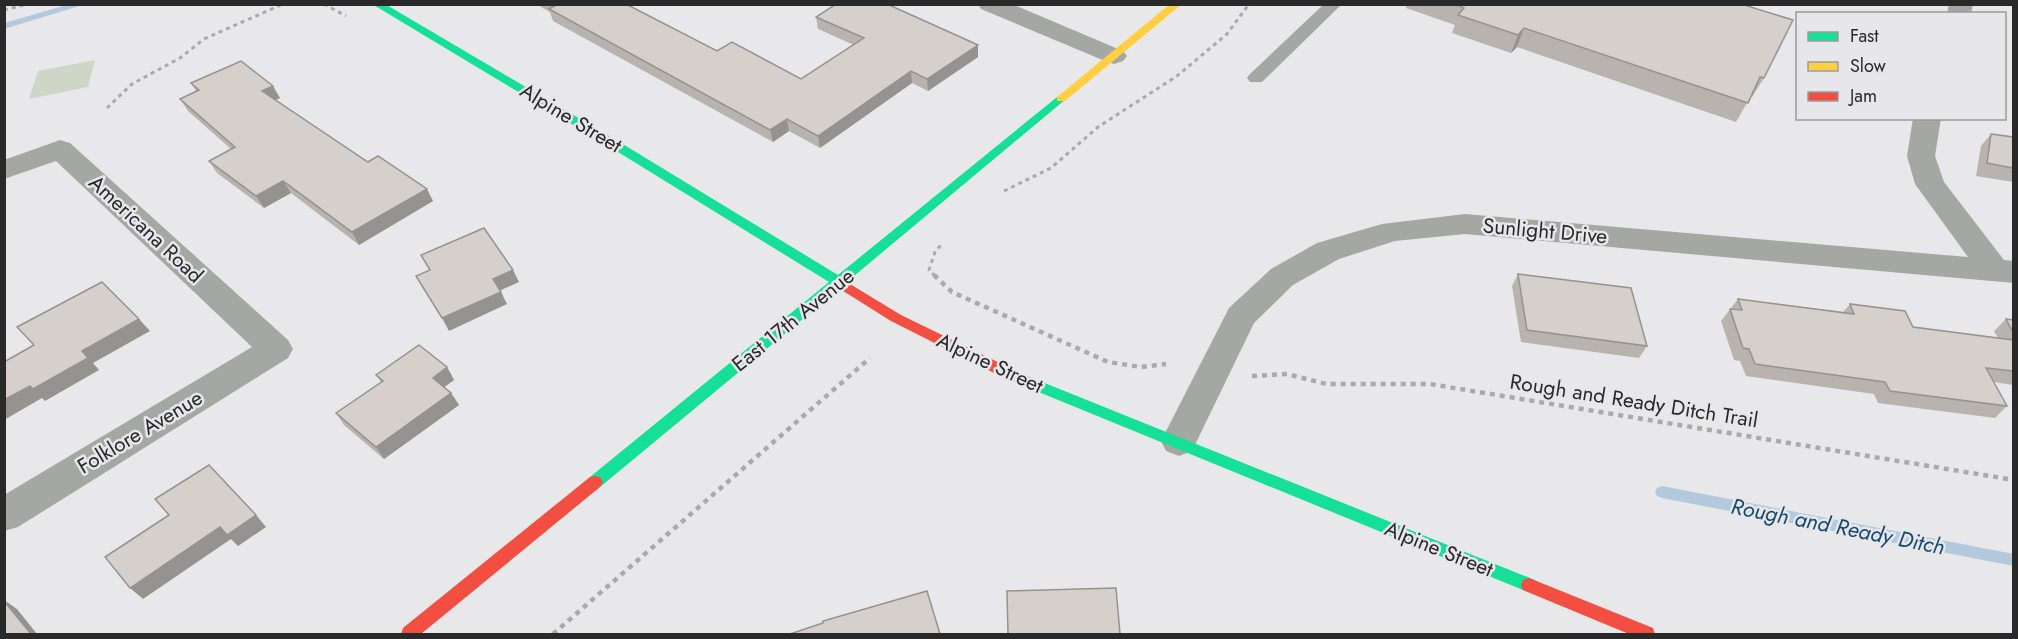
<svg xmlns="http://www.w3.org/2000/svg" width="2018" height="639" viewBox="0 0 2018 639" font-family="Jost,sans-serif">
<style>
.green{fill:#ced6c7}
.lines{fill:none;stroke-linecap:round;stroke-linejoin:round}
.stream{fill:#b3c9dd;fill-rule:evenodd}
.path-far1{stroke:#a9aaa9;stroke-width:3;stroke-dasharray:4 4;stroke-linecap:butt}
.path{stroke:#a9aaa9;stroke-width:4.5;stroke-dasharray:5 5;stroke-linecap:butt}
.lane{fill:#a5a7a3;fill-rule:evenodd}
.street{fill:#a5a7a3;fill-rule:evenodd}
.fast{fill:#16e098;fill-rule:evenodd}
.slow{fill:#ffcf43;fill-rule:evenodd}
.jam{fill:#f24e42;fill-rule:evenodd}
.wall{fill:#b8b3af}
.shaded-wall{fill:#96928f}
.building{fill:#d6d0cc;stroke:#96928f;stroke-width:1.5}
.labels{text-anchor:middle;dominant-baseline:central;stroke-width:5;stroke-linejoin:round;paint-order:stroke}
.street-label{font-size:21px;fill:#29292a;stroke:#e7e7eb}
.water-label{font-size:22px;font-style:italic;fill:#16496f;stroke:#e7e7eb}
</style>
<rect width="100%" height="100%" fill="#e8e8ea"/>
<path class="green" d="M95,60L88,87L29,99L38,71Z"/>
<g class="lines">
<path class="stream" d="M70,4H86L4,29V23Z
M1662,486L2014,554V566L1662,498L1657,496L1655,492L1657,488Z"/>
<path class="path-far1" d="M324,4L346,16
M4,10L27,4
M107,108L132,84L180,58L204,39L283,4
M1004,191L1051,168L1098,127L1177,76L1227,34L1249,4
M935,276L929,270L935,252L941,245"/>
<path class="path" d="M934,275L952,292L1108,362L1141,367L1166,364
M1252,376L1287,374L1326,384H1430L2014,480
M553,634L870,358"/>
<path class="lane" d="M1324,4H1342L1262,82H1250L1247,78L1250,74Z"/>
<path class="street" d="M978,4H1012L1123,51L1127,56L1123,61L1114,64L1105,61L981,9Z
M1949,4H1973L1971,14H1947Z
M1913,118H1941L1935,156L1944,182L2004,260L2014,261V283L1465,234L1395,241L1339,259L1293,285L1254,323L1192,451L1179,456L1166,451L1161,441L1229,308L1271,269L1317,243L1382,224L1465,214L1968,257L1915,184L1907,156Z
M60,140L70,143L288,340L293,349L288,358L18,527L4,531V495L252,347L56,161L4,179V160Z"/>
<path class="fast" d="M372,4H385L626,146L838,275L1057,97L1061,96L1066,99L848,281L852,286L850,289L845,291L839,289L600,487L595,488L590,487L587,482L590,477L829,282L618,152Z
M1007,368L1535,580L1537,585L1535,590L1529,592L1523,590L1002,377L1000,373L1002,369Z"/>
<path class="slow" d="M1170,4H1182L1065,101H1057V97Z"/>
<path class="jam" d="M845,281L901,315L1012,369L1014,373L1012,377H1002L891,321L840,289L838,286L840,283Z
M595,476L600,477L603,482L600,487L421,634H401L403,628L590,477Z
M1529,578L1653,628L1655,634H1629L1523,590L1521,585L1523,580Z"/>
</g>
<path class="wall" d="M536,4H626L717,51L801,79L854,45L818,29L816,17L978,57L928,91L912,83L820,148L789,131L773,142L553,21L550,12Z
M1407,4H1741L1764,78L1752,97L1751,96L1736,122L1517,47L1511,53L1452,33L1455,25L1406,8Z
M191,83L280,98L276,100L368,162L433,201L359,245L291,193L264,208L217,173L209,161L231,149L188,111L180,99L196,91Z
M1991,134L2013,137V182L1976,176L1981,146Z
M1518,274L1647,346L1639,358L1521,342L1512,286Z
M1738,299L1843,312L1850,304L1913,327L1998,338L1994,331L2006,319L2013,320V385L1994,382L2007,406L1995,418L1878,403L1874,394L1746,376L1740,361L1734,360L1721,321Z
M447,367L454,380L444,387L451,393L459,405L384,459L344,425L336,413L381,382L376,375Z"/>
<path class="shaded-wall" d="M1524,28L1517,47L1511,53L1518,35Z
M978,45V57L928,91L927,79Z
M911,71L912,83L820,148L818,136Z
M273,86L280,98L269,103L262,91Z
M787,119L789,131L773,142L770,130Z
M283,181L291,193L264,208L256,196Z
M427,189L433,201L359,245L352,232Z
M513,270L519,282L499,291L493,279Z
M501,292L507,304L449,331L442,318Z
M139,319L150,331L93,363L99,370L45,401L42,398L4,420V400L82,351Z
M447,367L454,380L440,390L433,378Z
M451,393L459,405L384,459L376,447Z
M256,515L266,527L238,546L231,539L143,599L130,588L220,527Z
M4,600L17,609L37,634H31L4,601Z"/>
<path class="building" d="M555,4H626L717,51L732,42L801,79L864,38L816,17L836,4H887L978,45L927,79L911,71L818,136L787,119L770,130L549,9L556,5Z
M1455,4H1741L1793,20L1764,78L1760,77L1748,103L1524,28L1518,35L1458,15L1464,8Z
M241,61L273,86L262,91L368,162L378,156L427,189L352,232L283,181L256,196L209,161L235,147L180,99L199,90L191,83Z
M1991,134L2013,137V168L1987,163Z
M484,228L513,270L493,279L501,292L442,318L416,276L430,270L421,255Z
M1518,274L1631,288L1647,346L1527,330Z
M102,282L139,319L82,351L88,358L33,389L30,386L4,400V362L34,345L17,327Z
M1738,299L1854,314L1850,304L1905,311L1913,327L2013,340V371L1986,368L2007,406L1890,391L1885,382L1755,364L1749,349L1743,348L1730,309L1742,310Z
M2006,319L2013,320V332Z
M419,345L447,367L433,378L451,393L376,447L336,413L383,381L376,375Z
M209,465L256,515L227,535L220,527L130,588L105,557L169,515L155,499Z
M1116,588L1120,634H1008L1007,591Z
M927,591L940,634H790L823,623V621Z
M4,601L31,634H4Z"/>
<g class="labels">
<g class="street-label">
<text transform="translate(571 118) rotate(31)">Alpine Street</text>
<text transform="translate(146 229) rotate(43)">Americana Road</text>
<text transform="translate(1545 231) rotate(5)">Sunlight Drive</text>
<text transform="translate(793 320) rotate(-39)">East 17th Avenue</text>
<text transform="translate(990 363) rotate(25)">Alpine Street</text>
<text transform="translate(1634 401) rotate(9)">Rough and Ready Ditch Trail</text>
<text transform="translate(140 432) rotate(-31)">Folklore Avenue</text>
<text transform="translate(1439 549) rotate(22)">Alpine Street</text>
</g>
<g class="water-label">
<text transform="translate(1838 526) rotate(11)">Rough and Ready Ditch</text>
</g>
</g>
<rect width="2018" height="639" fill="none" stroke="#29292a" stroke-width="12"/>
<rect x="1796" y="12" width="210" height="108" fill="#e7e7eb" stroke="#9b9b9e" stroke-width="1.5"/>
<rect x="1808" y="32" width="30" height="9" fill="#16e098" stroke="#9b9b9e" stroke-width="1.5"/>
<text x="1850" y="42" font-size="18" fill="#29292a">Fast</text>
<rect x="1808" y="62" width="30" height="9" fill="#ffcf43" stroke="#9b9b9e" stroke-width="1.5"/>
<text x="1850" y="72" font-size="18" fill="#29292a">Slow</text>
<rect x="1808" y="92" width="30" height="9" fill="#f24e42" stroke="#9b9b9e" stroke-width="1.5"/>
<text x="1850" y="102" font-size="18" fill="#29292a">Jam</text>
</svg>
